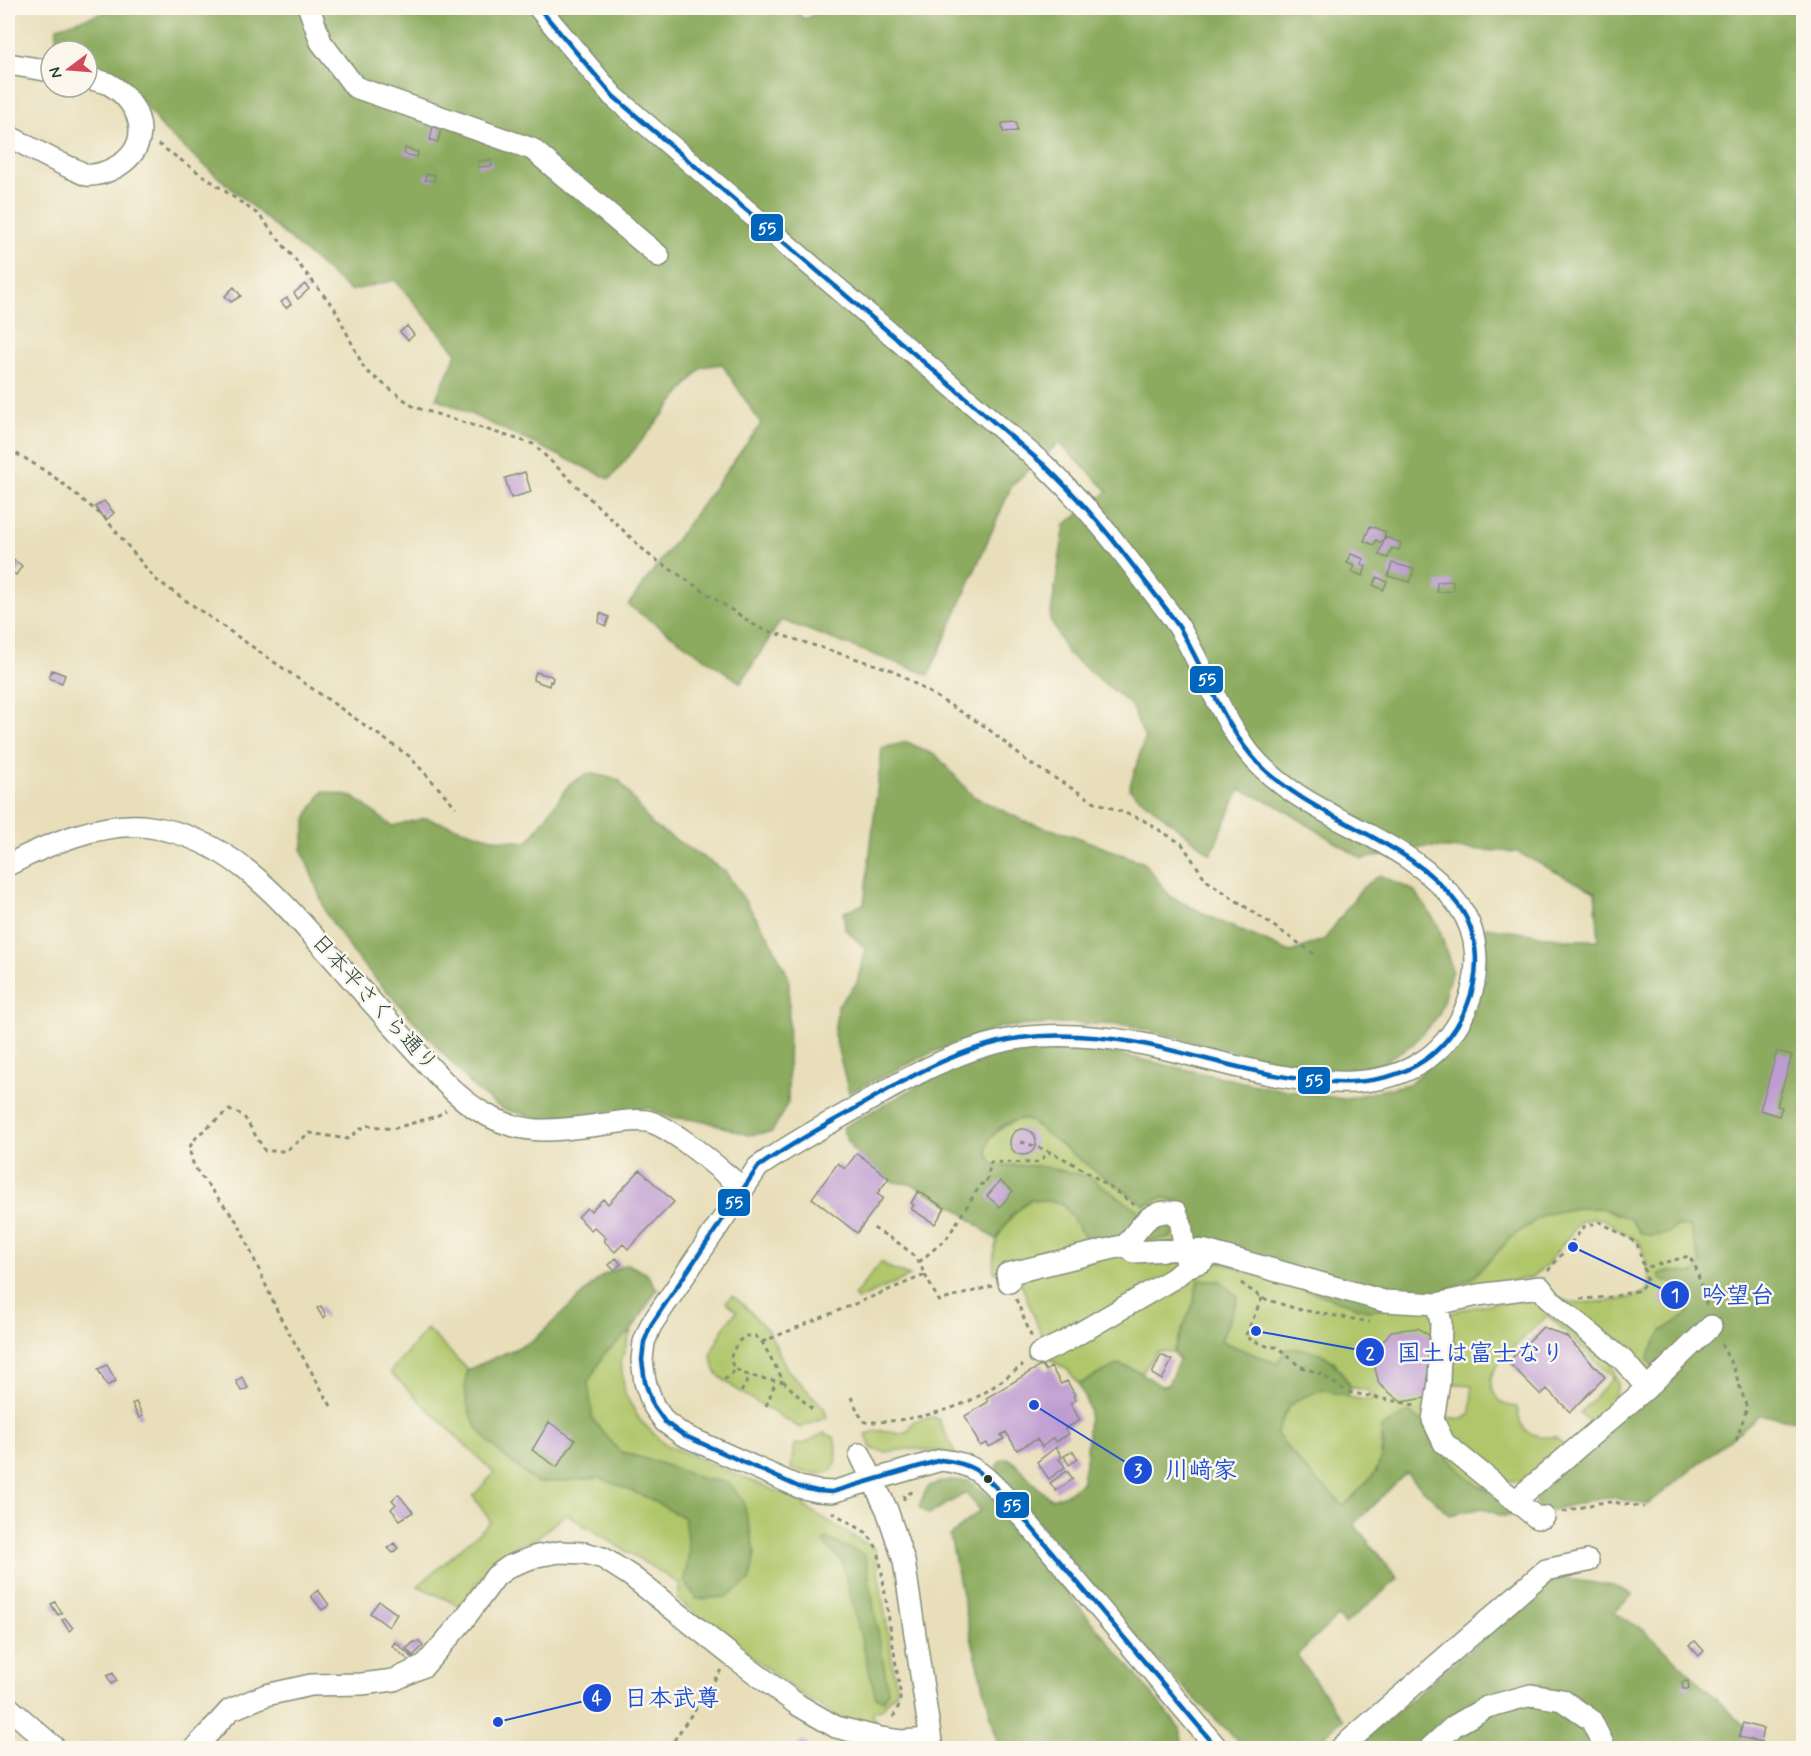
<svg xmlns="http://www.w3.org/2000/svg" width="1811" height="1756" viewBox="0 0 1811 1756" font-family="Mynerve,'Klee One',sans-serif">
<style>
.green{fill:#b0c66a;stroke:#68824f;stroke-width:1.5;fill-rule:evenodd}
.forest{fill:#8cab5e;stroke:#567449;stroke-width:1.5}
.building{fill:#be9bd1}
.lines{fill:none;stroke-linecap:round;stroke-linejoin:round}
.minor-casing{stroke:#848e77;stroke-width:24}
.path{stroke:#848e77;stroke-width:3;stroke-dasharray:4.5 4.5;stroke-linecap:butt}
.minor{stroke:#fff;stroke-width:21}
.bus-1-casing{stroke:#fbf7ec;stroke-width:9}
.bus-1{stroke:#0065bd;stroke-width:4.5}
.bus-dot{fill:#1f3d34;stroke:#fbf7ec;stroke-width:2}
.labels{text-anchor:middle;dominant-baseline:central;stroke-width:5;stroke-linejoin:round;paint-order:stroke}
.street-label{font-size:22px;fill:#1f3d34;stroke:#fbf7ec}
.leader{fill:none;stroke:#1d4ed8;stroke-width:2}
.callout-dot{fill:#1d4ed8;stroke:#fbf7ec;stroke-width:2}
.mark-label{font-size:18px;text-anchor:middle;font-weight:bold;fill:#fff}
.callout-label{font-size:24px;text-anchor:middle;font-weight:bold;fill:#1d4ed8;stroke:#fbf7ec;stroke-width:5;stroke-linejoin:round;paint-order:stroke}
.line-badge{stroke:#fbf7ec;stroke-width:2}
.badge-label{font-size:16px;text-anchor:middle;font-weight:bold;fill:#fff}
</style>
<rect width="100%" height="100%" fill="#fbf7ec"/>
<filter id="ink" filterUnits="userSpaceOnUse"><feTurbulence type="fractalNoise" baseFrequency=".0167" numOctaves="2"/><feDisplacementMap in="SourceGraphic" scale="12" xChannelSelector="R" yChannelSelector="G"/><feConvolveMatrix kernelMatrix="1 2 1 2 8 2 1 2 1" color-interpolation-filters="sRGB"/></filter>
<filter id="wash" filterUnits="userSpaceOnUse"><feTurbulence type="fractalNoise" baseFrequency=".008" numOctaves="4" result="noise"/><feDisplacementMap in="SourceGraphic" scale="24" xChannelSelector="R" yChannelSelector="G"/><feGaussianBlur stdDeviation="1.35" result="paint"/><feColorMatrix in="noise" values="0 0 0 0 0 0 0 0 0 0 0 0 0 0 0 0 0 1.4 0 .05"/><feComposite in="paint" operator="in"/></filter>
<g filter="url(#wash)">
<rect width="100%" height="100%" fill="#e8deba"/>
<path class="green" d="M1018,1119L1030,1121L1091,1168L1145,1205L1163,1197L1183,1202L1189,1229L1473,1277L1513,1236L1545,1214L1577,1208H1601L1630,1219L1641,1233L1666,1234L1677,1226L1690,1227L1701,1265L1695,1273L1684,1274L1674,1271L1662,1281C1682,1283 1682,1285 1691,1303L1688,1314L1661,1332L1659,1372L1650,1371L1557,1298C1561,1299 1566,1301 1570,1302C1585,1304 1640,1301 1648,1289C1654,1279 1643,1254 1640,1243L1603,1219L1592,1218L1580,1222L1546,1266L1531,1278L1442,1292L1444,1316L1460,1310L1528,1296L1548,1305L1610,1359L1618,1384L1611,1413L1595,1427L1580,1413L1613,1378L1548,1315C1535,1328 1497,1360 1492,1375C1490,1380 1491,1389 1494,1393C1499,1403 1506,1406 1517,1407C1520,1433 1531,1439 1555,1437L1568,1449C1544,1472 1535,1487 1499,1479L1493,1493L1471,1481L1437,1447L1381,1428C1386,1471 1372,1477 1344,1506L1302,1466L1276,1433L1289,1406L1301,1398L1334,1383L1348,1397L1371,1401L1369,1391L1351,1387L1334,1361L1277,1364L1221,1341L1238,1298L1198,1279L1194,1302L1173,1352L1157,1351L1142,1373L1119,1364L1079,1384L1068,1370L1051,1360L1015,1268L994,1273C990,1238 1005,1221 1031,1199L1062,1203L1038,1166L994,1165C973,1143 1000,1128 1018,1119ZM1447,1383L1472,1385L1471,1414L1463,1419L1443,1417Z
M881,1262L892,1269L910,1276L857,1300L854,1296Z
M627,1264L646,1273L657,1289L631,1331L621,1362L625,1394L640,1420L664,1444L805,1503V1507L875,1549L897,1691L881,1709L873,1711L875,1727L840,1718L800,1694L677,1599L680,1584L566,1514L534,1540L510,1549L493,1560L460,1606L418,1586L491,1522L473,1496L494,1473L390,1372L427,1329L468,1370L533,1341L602,1276Z
M733,1296L745,1306L769,1332L787,1369L824,1408L827,1417L800,1428C783,1417 725,1386 716,1372C713,1367 713,1359 711,1353L726,1324L737,1311L726,1302Z
M933,1417L938,1419L956,1455C940,1452 925,1448 908,1449C892,1450 887,1455 871,1448L866,1435C876,1429 888,1430 898,1434L908,1431L914,1421Z
M824,1433L834,1437C844,1479 825,1477 791,1469L794,1445L805,1443Z"/>
<path class="forest" d="M119,8H793L804,19L827,8H1803V1422L1760,1415L1647,1505L1610,1497L1599,1498L1542,1513L1533,1498L1654,1368L1647,1358L1661,1332L1688,1314L1691,1303C1682,1285 1682,1283 1662,1281L1659,1275C1669,1268 1683,1274 1695,1273L1701,1265L1690,1227L1677,1226L1667,1234L1651,1236L1641,1233L1630,1219L1601,1208H1577L1545,1214L1513,1236L1472,1278L1442,1292L1401,1295L1383,1308L1369,1311L1205,1257L1189,1229L1183,1202L1163,1197L1145,1205L1091,1168L1030,1121C1026,1120 1021,1119 1016,1120C996,1125 977,1147 994,1165L1038,1166L1088,1176L1139,1211V1218L1124,1234L1090,1245L1062,1203L1031,1199L1011,1216L996,1240L956,1208L911,1184L893,1182L852,1149L842,1128L938,1075L1014,1051L1089,1048L1261,1086L1343,1099L1409,1084L1437,1058L1475,1009L1486,977L1485,927L1571,940H1599L1595,892L1517,852L1426,847L1362,859L1278,806L1240,789L1211,854L1129,789L1145,738L1130,704L1067,653L1050,619L1065,525L1108,491L1059,443L1012,485L929,675L781,620L741,683L628,605L761,424L722,364L702,367L610,479L436,398L457,353L395,280L350,291L165,131L137,95L87,68V51H55L57,27Z
M907,742L937,756L973,796L1026,822L1071,835L1144,863L1171,897L1223,923L1291,952L1325,939L1361,889L1380,875L1415,891L1438,925L1452,970L1439,1015L1413,1044L1375,1067L1335,1069L1279,1062L1125,1025L1068,1023L1001,1027L933,1052L849,1093L834,1034L838,1005L857,983L865,948L845,929L844,912L864,904L882,748Z
M590,773L619,780L652,825L725,871L769,937L789,978L788,1102L772,1132L748,1135L705,1121L669,1117L648,1108L539,1118L502,1109L476,1090L357,958L327,915L302,850L307,816L323,791L353,797L392,826L426,818L495,839L528,842L570,783Z
M1171,1219L1172,1237L1134,1244L1153,1221Z
M627,1264L646,1273L657,1289L631,1331L604,1354L588,1383L593,1420L619,1451L659,1463L703,1479L728,1482L743,1500L755,1553L750,1580L726,1597L697,1599L684,1581L689,1553L684,1518L648,1498L600,1478L537,1483C499,1451 456,1427 467,1370L533,1341L602,1276Z
M1198,1279L1220,1281L1238,1297L1221,1341L1277,1364L1286,1349C1325,1349 1330,1355 1351,1387L1348,1397L1323,1389L1301,1398L1289,1406L1276,1433L1302,1466L1344,1506L1377,1471L1384,1448L1381,1428L1409,1412L1423,1423L1437,1447L1471,1481L1493,1493L1513,1510L1514,1515L1502,1516L1482,1508L1450,1515L1406,1473L1354,1524L1398,1579L1345,1624L1337,1617L1297,1655L1343,1720L1308,1748H1248L1237,1740L1171,1675L1110,1607L1017,1497L1000,1476L996,1467L1001,1460L1008,1458C1025,1469 1035,1490 1052,1499L1068,1493L1081,1483L1087,1454L1089,1409L1079,1384L1119,1364L1142,1373L1161,1386L1168,1385L1179,1360L1173,1352L1194,1302Z
M951,1480L969,1481L994,1499L1053,1575L1180,1728L1183,1748H999L969,1628L950,1536L980,1510L966,1493L929,1514L919,1507C927,1484 927,1485 951,1480Z
M825,1538L865,1555L888,1691L884,1700L876,1698L842,1561L824,1544Z
M1562,1578L1614,1586L1633,1594L1614,1613L1644,1630L1768,1748H1353L1551,1581Z"/>
<g id="blocks">
<path class="building" d="M1016,122L1017,131L1003,132L1002,123Z
M433,126L441,128L438,142L430,140Z
M405,148L418,152L417,157L404,154Z
M491,160L492,166L478,167V161Z
M426,174L435,175L434,181L425,180Z
M305,284L309,289L298,299L294,293Z
M234,287L241,296L231,302L225,296Z
M287,298L291,304L286,308L281,302Z
M407,326L414,335L408,340L400,332Z
M525,472L531,492L511,498L505,478Z
M104,501L114,513L106,520L95,507Z
M1370,526L1386,532L1382,543L1376,540L1374,545L1364,541Z
M1385,537L1401,543L1399,550L1392,548L1388,558L1379,555Z
M1351,554L1364,559L1361,564L1366,566L1363,576L1352,572L1355,566L1347,563Z
M14,560L22,566L16,575L8,570Z
M1392,563L1414,569L1410,582L1388,576Z
M1377,577L1387,582L1383,590L1373,585Z
M1453,581V591L1437,592V582Z
M600,613L609,617L606,626L599,623Z
M52,670L65,675L62,683L49,678Z
M536,672L551,676L553,678L552,682L550,681L549,686L533,680Z
M1777,1051L1792,1055L1777,1106L1782,1107L1779,1116L1760,1110Z
M1010 1142a13 13 0 1 1 26 0a13 13 0 1 1-26 0Z
M857,1153L889,1178L877,1194L883,1198L857,1233L812,1198L838,1163L845,1169Z
M640,1170L674,1202L628,1249L623,1244L615,1252L604,1241L606,1238L594,1227L591,1230L578,1217L587,1208L591,1211L603,1199L608,1204Z
M1000,1181L1013,1191L1000,1207L987,1196Z
M918,1191L945,1208L935,1224L911,1209L914,1205L911,1203Z
M616,1258L621,1264L614,1270L609,1265Z
M1660 1298a10 10 0 1 1 20 0a10 10 0 1 1-20 0Z
M321,1306L326,1316L323,1318L317,1308Z
M1543,1327L1567,1337L1605,1377L1570,1412L1547,1389L1541,1395L1508,1362Z
M1418,1328L1442,1344L1431,1397L1401,1402L1379,1384L1372,1356L1391,1331Z
M1161,1355L1172,1360L1162,1380L1152,1374Z
M107,1365L116,1381L107,1386L98,1369Z
M1042,1365L1046,1371L1051,1367L1061,1384L1067,1381L1075,1395L1073,1396L1076,1400L1070,1403L1080,1420L1065,1429L1069,1434L1056,1442L1053,1438L1042,1447L1037,1439L1017,1450L1006,1432L1001,1435L1004,1439L989,1447L987,1443L980,1446L965,1416L988,1402L986,1398Z
M242,1377L248,1388L241,1391L236,1381Z
M136,1402L143,1416L139,1418L132,1404Z
M549,1422L575,1440L557,1467L532,1450Z
M1056,1447L1062,1457L1059,1459L1065,1467L1049,1479L1037,1462Z
M1073,1451L1078,1459L1069,1465L1064,1456Z
M1067,1471L1073,1479L1056,1491L1050,1483Z
M398,1494L413,1512L400,1520L391,1509L396,1504L392,1500Z
M394,1543L398,1548L393,1553L388,1548Z
M318,1590L329,1605L322,1610L311,1596Z
M379,1601L397,1614L389,1627L370,1613Z
M55,1602L62,1613L58,1615L51,1604Z
M65,1618L73,1628L69,1631L62,1620Z
M418,1641L423,1646L413,1656L406,1649L414,1642L416,1643Z
M1695,1641L1704,1651L1699,1656L1689,1645Z
M395,1642L414,1659L411,1662L392,1646Z
M113,1673L117,1681L111,1684L107,1676Z
M1688,1681L1689,1689H1683L1682,1682Z
M1743,1723L1764,1729L1761,1742L1739,1737Z
M802,1740L812,1748H796Z"/>
</g>
</g>
<g filter="url(#ink)">
<use href="#blocks" fill-opacity="0" stroke="#848e77" stroke-width="1.5"/>
<g class="lines">
<g class="minor-casing">
<path id="minor" d="M309,8L321,42L355,87L532,149L659,256
M539,8L613,96L1044,465C1084,503 1114,540 1147,584C1158,598 1169,612 1179,627C1204,668 1225,729 1258,763C1316,823 1410,837 1459,906C1480,935 1480,974 1467,1006C1410,1141 1234,1059 1133,1042C1096,1036 1057,1033 1020,1038C956,1047 897,1084 842,1116C813,1132 785,1148 758,1167L651,1325L644,1342L642,1360L645,1382L653,1405L665,1422L683,1435L799,1487L817,1491L832,1492L941,1460C978,1464 984,1476 1009,1501L1217,1748
M8,64L51,71
M8,136C30,147 51,160 74,169C78,171 83,174 87,175C97,176 110,171 118,166C154,144 142,103 109,84C103,81 94,80 87,78
M8,865C48,844 103,820 150,827C226,837 275,893 324,948C351,978 377,1009 405,1039C429,1065 452,1095 483,1113C527,1138 559,1130 606,1124C618,1122 634,1119 647,1121C672,1126 721,1171 743,1188
M1126,1245C1142,1225 1148,1209 1176,1212L1181,1224L1186,1261
M1009,1282L1007,1274L1126,1245L1134,1252L1183,1249L1206,1251L1384,1301L1437,1304L1478,1295L1540,1287L1551,1301L1623,1360L1647,1388L1515,1501
M1437,1304L1441,1323L1439,1382L1433,1420L1444,1443L1537,1518L1544,1517
M1039,1354L1066,1341L1174,1278L1187,1267L1203,1261
M1647,1388L1711,1326
M860,1454L887,1510L904,1561L932,1748
M8,1707L55,1748
M195,1748L230,1710L266,1695L311,1685L362,1684L394,1680L424,1666L462,1622L496,1576L510,1566L537,1556L560,1552L585,1553L603,1558L631,1576L731,1655L798,1705L836,1727L880,1738L901,1741L930,1739
M1341,1748L1546,1570L1588,1561
M1430,1748L1454,1726L1487,1707L1531,1695L1562,1700L1591,1720L1605,1748"/>
</g>
<path class="path" d="M158,144L259,215L335,309L365,370L414,407L533,444L649,555L759,628L892,670L986,727L1028,762L1093,801L1143,820L1182,844L1206,880L1319,957
M8,450L23,457L53,476L104,517L155,579L409,756L456,807
M1021,1142C1064,1153 1100,1180 1136,1206
M919,1262L947,1238L981,1184H986L991,1162L1035,1163L1050,1153
M1548,1271L1584,1227L1600,1222L1637,1243L1644,1268
M925,1275L939,1301L992,1286
M1241,1283L1262,1298L1297,1309L1370,1322
M1262,1298L1245,1337L1269,1347H1278L1299,1366L1321,1374L1348,1392L1415,1405
M1016,1299L1032,1338
M1580,1299L1612,1297L1640,1290L1647,1279L1644,1268L1689,1256L1696,1268L1707,1307
M762,1342L925,1275C914,1248 894,1241 870,1226
M1721,1344L1734,1369L1747,1408L1736,1441
M724,1380L736,1370
M784,1382C755,1377 708,1374 744,1336H755L762,1342L784,1382L815,1412
M741,1392L750,1376
M851,1397L859,1414L865,1422C897,1423 949,1413 977,1397C993,1388 1008,1376 1023,1365
M331,1406L280,1317L238,1223L199,1174L193,1163L189,1148L198,1135L229,1110L243,1115L265,1151H285L310,1133L347,1139L366,1125L392,1129L437,1116L446,1110
M766,1406L776,1381
M904,1500V1496L916,1490
M832,1512L867,1533L877,1548
M1563,1512L1598,1503L1612,1502L1644,1507
M879,1554L900,1691V1703L892,1720
M669,1748L721,1670"/>
<use href="#minor" class="minor"/>
<g class="bus-1-casing">
<path id="bus-1" d="M539,8L613,96L1044,465C1084,503 1114,540 1147,584C1158,598 1169,612 1179,627C1204,668 1225,729 1258,763C1316,823 1410,837 1459,906C1480,935 1480,974 1467,1006C1410,1141 1234,1059 1133,1042C1096,1036 1057,1033 1020,1038C956,1047 897,1084 842,1116C813,1132 785,1148 758,1167L651,1325L644,1342L642,1360L645,1382L653,1405L665,1422L683,1435L799,1487L817,1491L832,1492L941,1460C978,1464 984,1476 1009,1501L1217,1748"/>
</g>
<use href="#bus-1" class="bus-1"/>
</g>
</g>
<circle class="bus-dot" cx="988" cy="1479" r="5"/>
<g class="labels">
<g class="street-label">
<text transform="translate(374 1003) rotate(48)">日本平さくら通り</text>
</g>
</g>
<path class="leader" d="M1573 1247L1675 1295M1256 1331L1370 1352M1034 1405L1138 1470M498 1722L597 1698"/>
<g class="callout-dot">
<circle cx="1573" cy="1247" r="6"/>
<circle cx="1256" cy="1331" r="6"/>
<circle cx="1034" cy="1405" r="6"/>
<circle cx="498" cy="1722" r="6"/>
<circle cx="1675" cy="1295" r="15"/>
<circle cx="1370" cy="1352" r="15"/>
<circle cx="1138" cy="1470" r="15"/>
<circle cx="597" cy="1698" r="15"/>
</g>
<g class="mark-label">
<text x="1675" y="1301">1</text>
<text x="1370" y="1359">2</text>
<text x="1138" y="1476">3</text>
<text x="597" y="1704">4</text>
</g>
<g class="callout-label">
<text x="1738" y="1303">吟望台</text>
<text x="1481" y="1361">国土は富士なり</text>
<text x="1201" y="1478">川﨑家</text>
<text x="672" y="1706">日本武尊</text>
</g>
<g class="line-badge">
<rect x="750" y="213" width="34" height="29" rx="6" fill="#0065bd"/>
<rect x="1189" y="665" width="35" height="29" rx="6" fill="#0065bd"/>
<rect x="1297" y="1066" width="34" height="29" rx="6" fill="#0065bd"/>
<rect x="717" y="1188" width="34" height="29" rx="6" fill="#0065bd"/>
<rect x="995" y="1491" width="35" height="28" rx="6" fill="#0065bd"/>
</g>
<g class="badge-label">
<text x="767" y="234">55</text>
<text x="1207" y="685">55</text>
<text x="1314" y="1086">55</text>
<text x="734" y="1208">55</text>
<text x="1012" y="1511">55</text>
</g>
<rect width="1811" height="1756" fill="none" stroke="#fbf7ec" stroke-width="30"/>
<g transform="translate(69 69) rotate(254)"><circle r="28" fill="#fbf7ec" stroke="#a3ada2" stroke-width="1.5"/>
<path d="M0-4.5L10 22L0 15L-10 22Z" fill="#d1495b"/>
<text y="-9" font-size="16" font-weight="bold" text-anchor="middle" fill="#1f3d34">N</text>
</g>
</svg>
